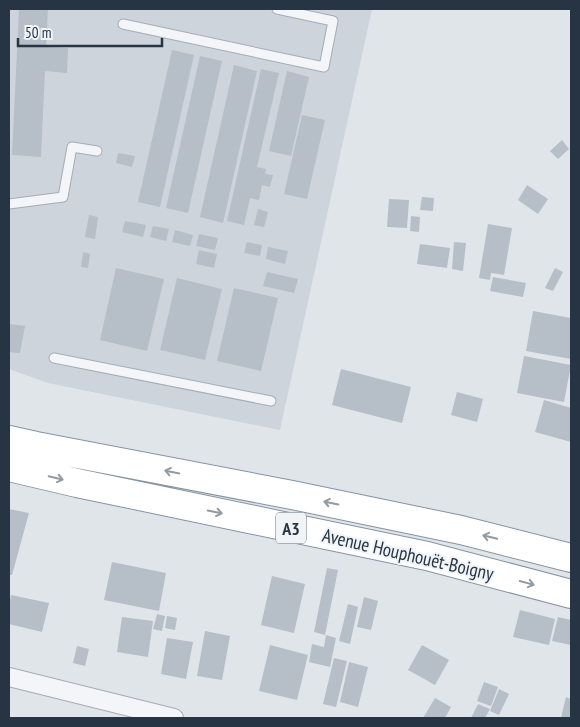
<svg xmlns="http://www.w3.org/2000/svg" width="580" height="727" viewBox="0 0 580 727" font-family="'PT Sans Narrow',sans-serif">
<style>
.built{fill:#cdd4dc}
.building{fill:#b6bec8}
.lines{fill:none;stroke-linecap:round;stroke-linejoin:round}
.service-casing{stroke:#a5acb5;stroke-width:11}
.minor-casing{stroke:#a5acb5;stroke-width:20}
.trunk-casing{stroke:#8694a2;stroke-width:30}
.service{stroke:#f3f5f8;stroke-width:9}
.minor{stroke:#f3f5f8;stroke-width:18}
.trunk{stroke:#fff;stroke-width:28}
.oneway{stroke:#939aa1}
.labels{text-anchor:middle;dominant-baseline:central;stroke-width:4;stroke-linejoin:round;paint-order:stroke}
.shield{fill:#f0f4f7;stroke:#636e79;stroke-width:1}
.shield-label{font-size:18px;font-weight:bold;fill:#273443}
.street-label{font-size:19px;fill:#273443;stroke:#f0f4f7}
</style>
<rect width="100%" height="100%" fill="#e0e5ea"/>
<path class="built" d="M9,9H372L280,430L48,383L9,369Z"/>
<path class="building" d="M19,9H48L46,47L68,48L67,73L45,71L41,157L12,155Z
M172,50L194,55L160,207L138,202Z
M200,56L222,61L188,213L166,208Z
M234,65L257,71L223,223L200,217Z
M261,69L279,73L257,167L266,169L265,174L273,175L270,187L262,185L259,200L250,198L244,225L227,221Z
M287,71L309,77L291,156L269,151Z
M302,115L325,120L307,199L284,194Z
M562,140L569,149L558,159L550,151Z
M118,153L135,156L132,167L116,163Z
M527,185L548,199L538,214L518,200Z
M422,197L434,198L433,211L420,210Z
M389,199L409,200L407,228L387,227Z
M258,209L268,212L264,227L254,225Z
M89,215L98,217L95,239L85,237Z
M411,216L420,217L419,232L410,231Z
M125,221L146,225L143,237L122,232Z
M488,224L512,228L504,275L491,273L490,280L479,278Z
M153,226L169,229L166,241L150,237Z
M175,230L193,235L190,246L172,242Z
M199,234L218,238L215,250L196,246Z
M247,242L262,245L260,256L244,253Z
M454,242L466,243L463,271L452,269Z
M420,244L450,248L447,268L417,264Z
M268,247L288,251L285,264L266,259Z
M199,250L217,254L214,268L196,264Z
M83,252L90,254L88,268L81,267Z
M116,268L164,279L147,351L100,340Z
M555,268L563,272L553,291L545,288Z
M267,272L298,279L294,293L263,286Z
M493,277L526,283L523,297L490,291Z
M177,278L222,289L205,360L160,350Z
M234,288L278,298L261,371L217,361Z
M533,311L571,318V359L526,351Z
M9,324L25,326L20,353L9,352Z
M524,356L571,365L564,402L517,393Z
M341,369L411,387L402,423L332,405Z
M457,392L483,399L477,422L451,415Z
M544,400L571,408V442L535,432Z
M9,509L29,513L12,575H9Z
M112,562L166,573L159,611L104,600Z
M327,568L338,570L325,635L314,632Z
M272,576L305,584L294,633L261,625Z
M11,595L49,603L42,632L9,624V605Z
M364,597L378,601L371,630L357,627Z
M348,604L358,607L350,644L339,641Z
M520,610L555,619L549,645L513,637Z
M157,614L165,616L162,631L153,629Z
M167,616L177,618L175,630L165,628Z
M122,617L153,621L148,657L117,652Z
M558,617L571,620V645L552,641Z
M205,631L230,636L222,680L197,676Z
M326,635L336,638L330,667L309,662L312,644L324,647Z
M167,638L193,642L186,679L161,674Z
M270,645L308,655L297,700L259,691Z
M422,645L449,660L435,685L408,670Z
M77,646L89,649L85,666L73,663Z
M334,658L347,661L336,707L323,704Z
M349,662L368,667L358,707L340,702Z
M484,682L498,687L491,706L477,701Z
M499,689L509,694L499,715L490,711Z
M566,697L571,699V718H561Z
M435,698L451,707L445,718H423Z
M478,704L490,709L485,718H471Z"/>
<g class="lines">
<g class="service-casing">
<path id="service" d="M123,24L324,67L333,21L277,9
M9,204L63,197L72,147L97,151
M54,358L271,401"/>
</g>
<g class="minor-casing">
<path id="minor" d="M9,677L174,718"/>
</g>
<g class="trunk-casing">
<path id="trunk" d="M9,440L36,446L292,495L461,530L571,558
M9,467L77,483L427,556L571,594"/>
</g>
<use href="#service" class="service"/>
<use href="#minor" class="minor"/>
<use href="#trunk" class="trunk"/>
</g>
<defs><path id="oneway-shaft" d="M-6 0H5M1.5-3L5.5 0L1.5 3" fill="none" stroke-width="1.6" stroke-linecap="round" stroke-linejoin="round" transform="scale(1.25)"/></defs>
<g class="oneway">
<use href="#oneway-shaft" transform="translate(172 472) rotate(-169)"/>
<use href="#oneway-shaft" transform="translate(56 478) rotate(13)"/>
<use href="#oneway-shaft" transform="translate(331 503) rotate(-168)"/>
<use href="#oneway-shaft" transform="translate(215 512) rotate(12)"/>
<use href="#oneway-shaft" transform="translate(490 537) rotate(-166)"/>
<use href="#oneway-shaft" transform="translate(527 583) rotate(15)"/>
</g>
<g class="labels">
<rect class="shield" x="276" y="512.5" width="30" height="31" rx="4"/>
<g class="shield-label">
<text x="291" y="528">A3</text>
</g>
<g class="street-label">
<text transform="translate(408 554) rotate(13)">Avenue Houphouët-Boigny</text>
</g>
</g>
<rect width="580" height="727" fill="none" stroke="#273443" stroke-width="20"/>
<path d="M18 38v8h144v-8" fill="none" stroke="#273443" stroke-width="2.5"/>
<text x="25" y="38" font-size="15" fill="#273443" stroke="#f0f4f7" stroke-width="4" paint-order="stroke">50 m</text>
</svg>
